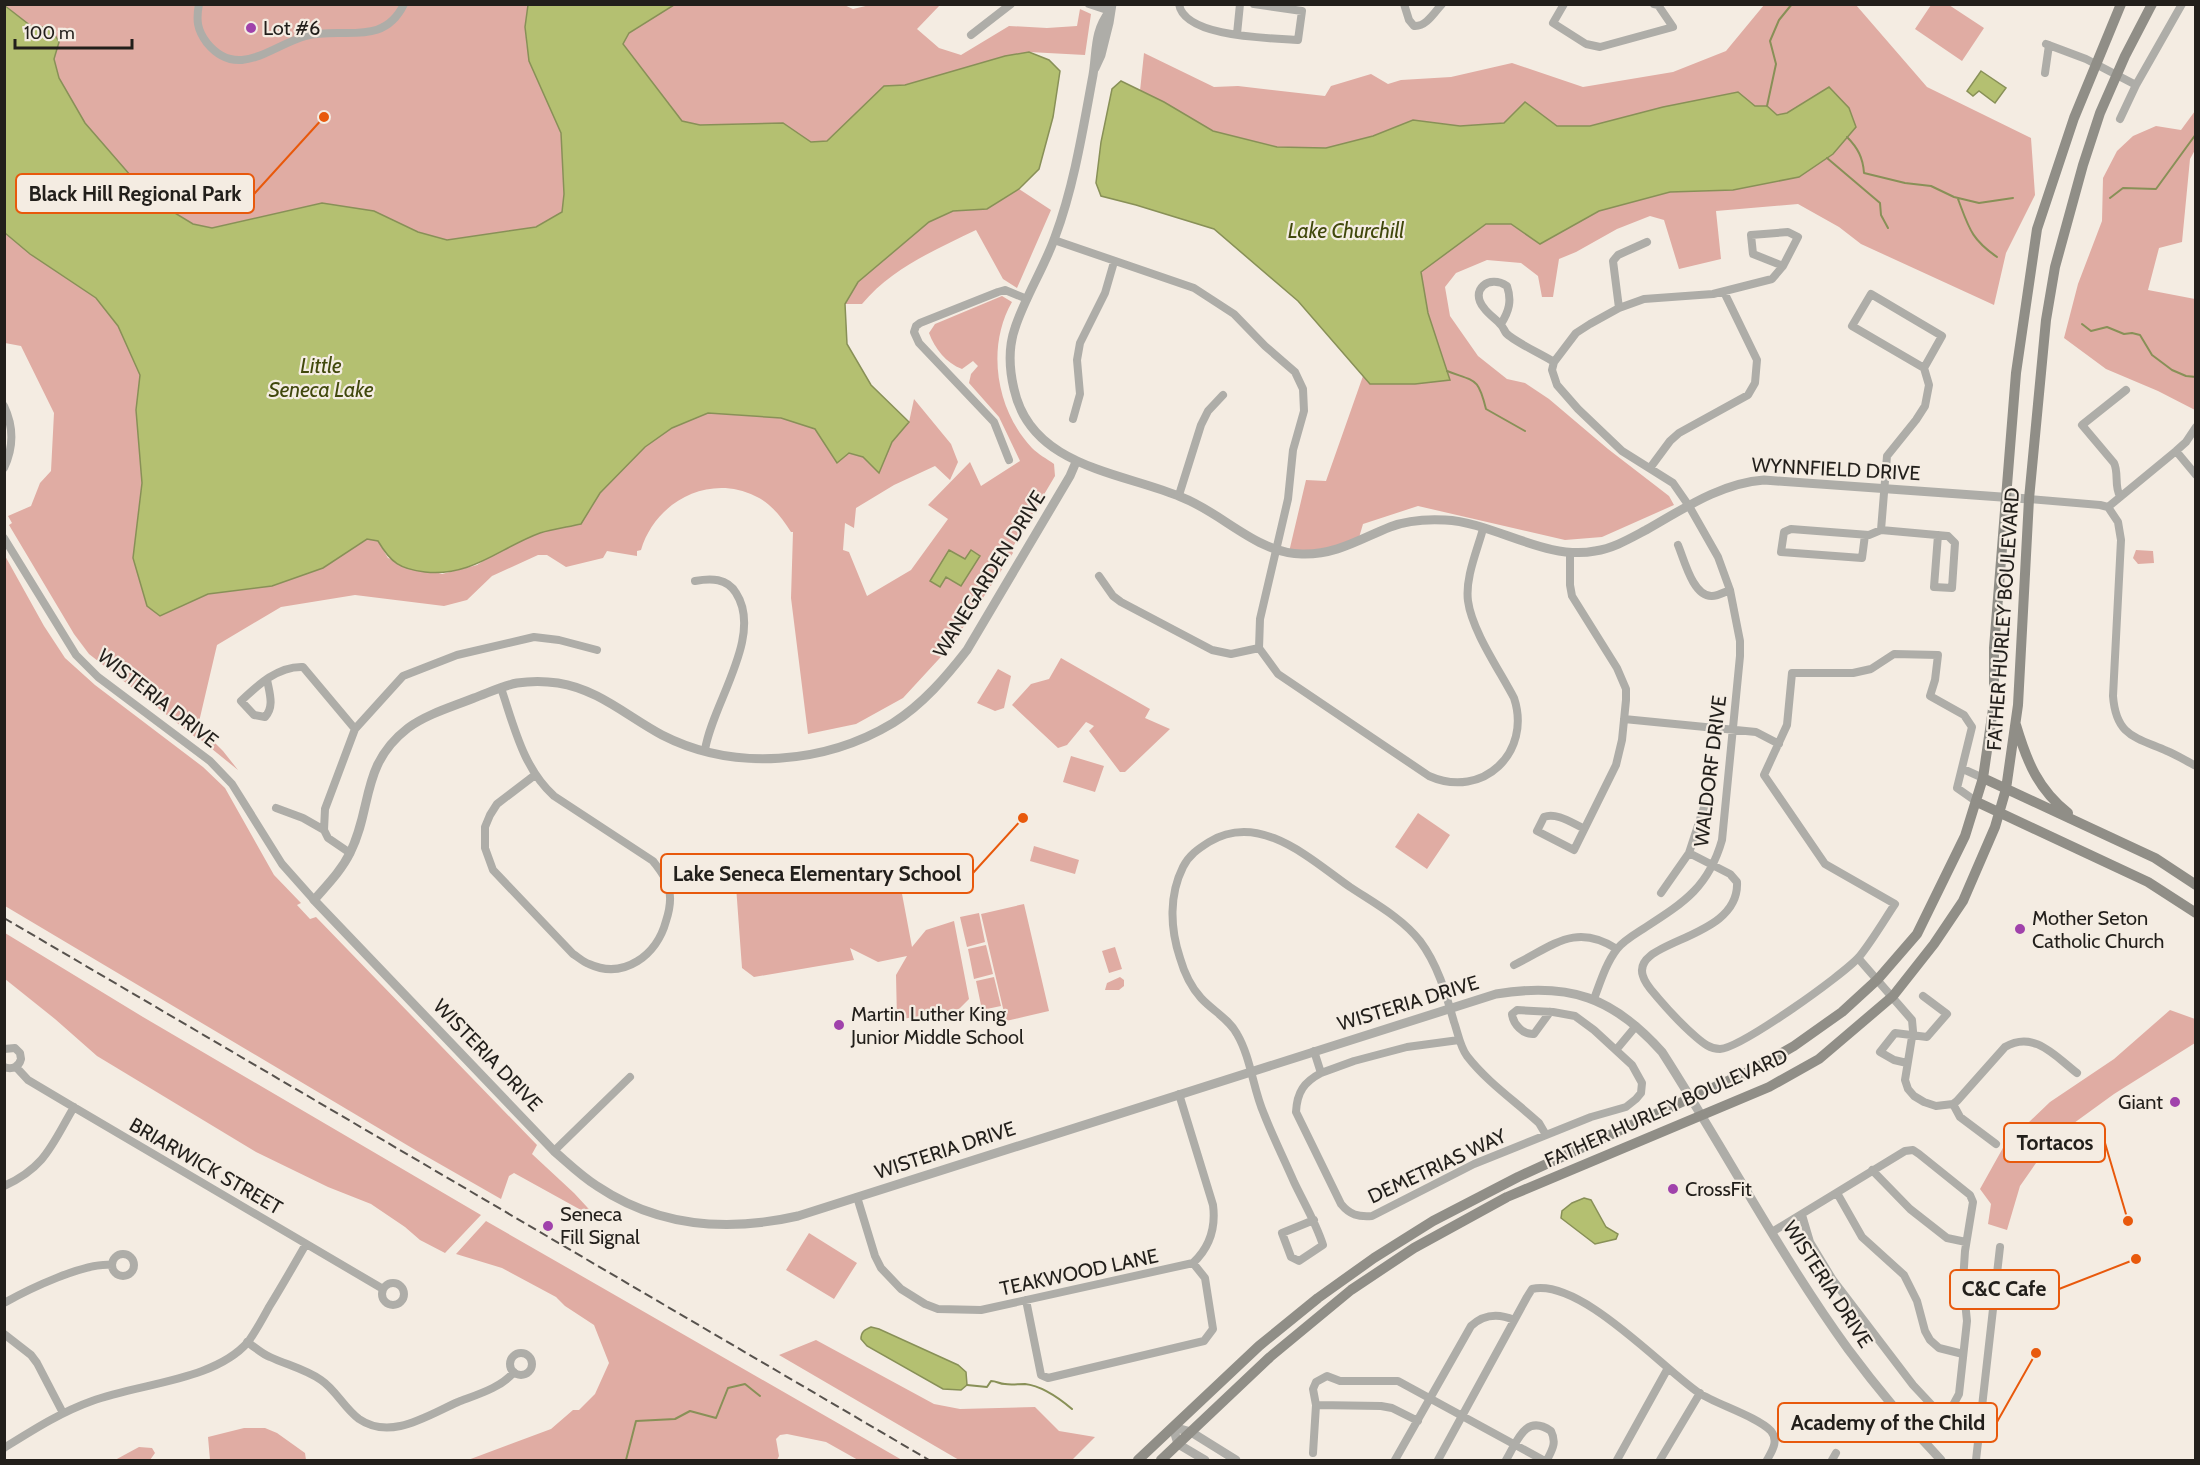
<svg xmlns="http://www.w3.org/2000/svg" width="2200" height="1465" viewBox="0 0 2200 1465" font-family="Cabin,sans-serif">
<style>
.green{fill:#e0aca3}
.water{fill:#b4c071;stroke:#889057;stroke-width:1.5}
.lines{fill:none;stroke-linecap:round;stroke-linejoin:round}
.stream{stroke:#889057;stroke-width:2}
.minor{stroke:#aeada8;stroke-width:8}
.tertiary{stroke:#aeada8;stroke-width:9}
.secondary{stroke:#908e87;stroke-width:10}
.rail{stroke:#57524d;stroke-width:2;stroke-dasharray:9 4.5;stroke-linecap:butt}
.poi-dot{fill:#a042ab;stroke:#f4ece2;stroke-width:2}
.labels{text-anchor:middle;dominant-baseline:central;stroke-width:4.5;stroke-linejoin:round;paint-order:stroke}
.poi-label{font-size:20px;fill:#221f1b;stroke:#f4ece2;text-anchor:start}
.street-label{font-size:20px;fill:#221f1b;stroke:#f4ece2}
.water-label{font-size:21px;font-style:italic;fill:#41480c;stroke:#f4ece2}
.leader{fill:none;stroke:#e8590c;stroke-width:2}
.callout-dot{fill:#e8590c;stroke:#f4ece2;stroke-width:2}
.callout{fill:#f4ece2;stroke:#e8590c;stroke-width:2}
.callout-label{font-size:21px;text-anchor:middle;font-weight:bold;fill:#221f1b}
</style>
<rect width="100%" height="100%" fill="#f4ece2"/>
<path class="green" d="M842,4L853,9L874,4L940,5L917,29L939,48L961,55L1009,26L1047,28L1077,26L1080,9L1091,14L1085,55L1029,52L905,85L884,87L827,142H811L783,123L700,125L682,121L623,44L629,33L670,5Z
M5,5H528L525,27L527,47L540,86L561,133L564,194L563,212L536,227L447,240L418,232L374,211L322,203L212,228L193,224L150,198L85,123L59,78L54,59L59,42L31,27Z
M1764,5H1856L1927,87L2031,138L2035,195L2006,253L1994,305L1861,244L1839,227L1798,204L1716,211L1721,259L1679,269L1664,220L1650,216L1617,229L1576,252L1559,259L1553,297H1542L1538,276L1521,263L1487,260L1456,273L1445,287L1450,316L1478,356L1507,379L1525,383L1549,399L1608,449L1669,496L1674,505L1602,537L1565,540L1418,506L1363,524L1358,541L1327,553L1289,552L1306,480L1326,481L1363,376L1370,384L1428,313L1420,272L1486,224H1511L1540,244L1599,211L1670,192L1733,190L1829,88L1787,113L1777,115L1767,106L1755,107L1590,126H1557L1525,102L1504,123L1460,126L1413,120L1373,136L1326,148L1277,147L1213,131L1164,102L1140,91L1144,53L1214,87L1238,86L1325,96L1331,86L1371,74L1388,84L1401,80L1451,77L1512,63L1583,87L1673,72L1726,51Z
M1931,5H1949L1984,28L1962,61L1915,29Z
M2195,111V150L2190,159L2182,242L2159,248L2148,290L2195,299V410L2158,391L2106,369L2064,338L2078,284L2102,221L2103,178L2117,151L2133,136L2156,126L2181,130Z
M1019,189L1051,210L1017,288L1003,279L976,230C935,250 892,268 862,304H845L858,282L929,222L953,211L987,209Z
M5,233L30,254L96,298L118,326L141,375L136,410L142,483L133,558L147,606L160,616L208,594L272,586L323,568L366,539L378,541L388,558L442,574L477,565L599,486L645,447L672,428L708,413L781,418L815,429L837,462L849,453L863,457L879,473L892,442L909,422L914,399L951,444L958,462L950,480L935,466L894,485L856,508L854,528L845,523L843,550L849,552L867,596L911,570L948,519L928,505L970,462L981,486L1020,461L999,417L969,383L971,374L978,366L973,361L962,369C946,363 935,349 929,333L935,324L1002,296L1012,302C986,347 996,410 1032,448C1038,454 1047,459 1054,464L1055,476L1011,550L1013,553L950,647L903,698L856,724L808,734L791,598L793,532H791C782,518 771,503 755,496C709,473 655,502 641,550L637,551V556L607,551L603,558L566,567L547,555H538L492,576L467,600L444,606L355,595L281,607L217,645L198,726L223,751L238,770L196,736L195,737L89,654L74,634L9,525L12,523L8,516L31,506L40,483L51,471L54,413L21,346L5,343Z
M2136,550L2153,551L2154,563L2138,564L2133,558Z
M4,554L44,626L65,658L95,685L203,767L225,788L274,875L301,903L297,905L310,919L316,917L537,1145L532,1154L574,1193L599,1220L514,1173L509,1176L501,1199L417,1151L5,906Z
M1061,658L1150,709L1145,718L1170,729L1125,772H1120L1089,731L1094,726L1086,722L1067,745L1058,748L1012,705L1031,684L1049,679Z
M998,669L1011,676L1004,708L995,711L977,703Z
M1071,756L1104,766L1095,792L1063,782Z
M1418,813L1450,835L1427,869L1395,847Z
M1034,846L1079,860L1075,874L1030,861Z
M887,857L896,862L912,947L926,930L954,921L969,999L959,1009L897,1020L896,975L907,956L878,962L850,948L854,960L754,977L742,968L736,886L740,885L739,881L802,876V873L843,868L847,863Z
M1024,904L1049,1011L1006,1021L981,914Z
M979,913L985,942L967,947L960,917Z
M5,933L143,1017L481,1215L445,1253L420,1240L405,1227L371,1204L328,1187L256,1152L97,1056L55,1019L5,979Z
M986,945L993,974L974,979L968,949Z
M1115,947L1122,969L1109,973L1102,951Z
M994,977L1001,1006L982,1010L976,981Z
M1120,977L1124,980V986L1119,990H1105L1107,983Z
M2170,1010L2195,1019V1043L2114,1094L2074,1123L2050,1143L2020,1186L2007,1230L1988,1224L1991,1204L1980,1189L2004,1146L2050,1102L2114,1059Z
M486,1221L902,1460H858L826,1442L787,1434L780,1435L776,1439L779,1456L777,1460H468L551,1429L573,1410H579L595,1394L609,1363L594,1325L565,1306L556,1297L502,1268L456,1254Z
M809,1233L857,1263L834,1299L786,1270Z
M816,1340L934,1404L960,1409L1035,1407L1059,1431L1095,1437L1072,1460H959L779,1355Z
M244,1428H265L277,1433L305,1453L306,1460H210L208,1437Z
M139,1447L152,1448L155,1453L150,1460H115Z"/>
<path class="water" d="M4,5L31,26L51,28L59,42L54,59L59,78L85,123L150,198L193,224L212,228L322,203L374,211L418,232L447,240L536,227L562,212L564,194L561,133L529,61L525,27L528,5H674L629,33L623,44L682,121L700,125L783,123L811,142L827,141L884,86L905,85L1005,56L1029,52L1049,60L1060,71L1053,117L1039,169L1019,189L987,209L953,211L929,222L858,282L845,304L847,344L871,385L909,422L892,442L879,473L863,457L849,453L837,463L815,429L781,418L708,413L672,428L645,447L600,493L581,524C568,527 553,529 540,533C499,548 472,577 425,572C400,569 391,563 378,541L367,539L323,568L272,586L208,594L160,616L147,606L133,558L142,483L136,410L140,375L118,326L96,298L30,254L5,233Z
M1981,71L2006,88L1995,103L1979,91L1973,96L1967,91Z
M1121,81L1164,102L1213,131L1277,147L1326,148L1373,136L1413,120L1460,126L1504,123L1525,102L1557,126H1590L1663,107L1738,92L1755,106H1767L1777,115L1787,113L1829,87L1849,108L1856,127L1833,154L1799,177L1733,190L1670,192L1599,211L1540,244L1511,224H1486L1421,272L1428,313L1450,380L1415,384H1370L1298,301L1214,229L1136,205L1101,196L1096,183L1101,142L1112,89Z
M949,550L965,559L971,550L980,556L961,586L946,577L940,587L930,581Z
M1584,1198L1591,1200L1606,1227L1618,1234L1616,1239L1595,1244L1561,1218L1562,1211L1572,1203Z
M871,1327L879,1329L958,1365L966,1372L967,1385L961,1390L943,1389L867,1346L861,1339C861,1332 864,1330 871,1327Z"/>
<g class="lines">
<path class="stream" d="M1767,106L1776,64L1770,41L1779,20L1792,4
M1847,137C1858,148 1863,158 1864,173L1905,183L1931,186L1954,197L1979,203L2013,198
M1827,158L1880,203L1881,215L1888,228
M2110,198L2123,188L2156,189L2196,134
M1958,199C1969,228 1971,239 1997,257
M2082,324L2091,331L2107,327L2124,334L2132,333L2140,335L2152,355L2172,370L2186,376L2196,377
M1447,371C1476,382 1478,377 1486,409L1525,431
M967,1385L987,1387L991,1381C997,1381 999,1384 1005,1384C1011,1385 1018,1384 1025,1384C1043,1386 1059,1398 1072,1409
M626,1460L636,1421L675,1419L690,1411L716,1418L728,1388L745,1384L760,1396"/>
<path class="minor" d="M199,4C196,20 197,30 207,43C238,81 272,45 306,36C342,26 383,48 404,4
M1089,4L1110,11
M1179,4C1184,38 1272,38 1298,40L1302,11L1254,4
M1404,4L1409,20L1414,26C1426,27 1434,13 1442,4
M1564,4L1553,23L1586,44L1600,47L1673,27L1658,5L1654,4
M1237,34L1240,4
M971,35L1011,4
M2046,44L2086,59L2136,85L2182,4
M2045,73L2049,45
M2120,119L2136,85
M1054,240L1194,288L1234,314L1265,346L1295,372L1303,389L1304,411L1293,450L1288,499L1260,619L1259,648L1278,674L1429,776C1483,800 1532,752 1514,698C1500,671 1472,631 1468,601C1465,578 1477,551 1483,529
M1619,308L1613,261L1618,255L1647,242
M1501,324C1509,311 1512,301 1507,286C1489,274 1469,290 1484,308C1489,315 1496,319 1501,325C1503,327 1504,330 1506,333C1513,341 1543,355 1554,362
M4,406C14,427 14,447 4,468
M1073,419L1080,394L1077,360L1080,343L1105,293L1114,262
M2176,451L2196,475
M1009,460L994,422L919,343L914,332L916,326L920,323L998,292L1005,290L1027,299
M1650,468L1670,441L1679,433L1748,395L1755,383L1757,360L1724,292
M1179,495L1201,425L1208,411L1223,395
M2120,496C2114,487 2119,473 2114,463L2082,425L2126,390
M2029,499L2100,505L2108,507L2176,451L2186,442L2196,427
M2108,507L2118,522L2121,540L2113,696C2116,736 2135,737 2167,751C2177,755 2186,761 2196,766
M1881,530L1887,456L1916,420L1925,406L1929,385L1924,368L1942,336L1871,294L1852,326L1924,368
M1865,535L1862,558L1781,552L1784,532L1791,529L1869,535L1881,530L1948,536L1955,543L1952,588L1934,587L1938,535
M4,538L76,655L98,677L210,761L232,784L282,864L314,900
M1678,545C1684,559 1693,597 1712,596C1717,596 1725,592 1730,590
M1570,552V585L1572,596L1617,668L1626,689V700L1622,740L1616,765L1574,850L1537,831L1544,817C1556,812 1572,823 1583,828
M1099,576L1113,596L1121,602L1212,650L1231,654L1259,648
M695,581C711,578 727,578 736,593C764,636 712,704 705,750
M267,679C269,692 275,706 265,717L254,715L241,701C258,685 278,666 303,667L355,729
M501,688C514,726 523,768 554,796L653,861C659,869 665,876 668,885C672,897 670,909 666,921C657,955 624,980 589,964C583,962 578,957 573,954L493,870L485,848V827L490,815L497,804L535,775
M1624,719L1756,732L1779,744
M1963,769L1983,778
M276,808L303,818L324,830
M350,853L328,838L324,830L325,809L355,729L403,676L457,655L534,637L559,640L597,650
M1689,853L1730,874L1737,882C1740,941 1630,939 1643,976C1645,984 1653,992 1658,998C1670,1012 1682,1025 1696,1037C1703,1043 1710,1049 1720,1049C1741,1048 1843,975 1859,957C1872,941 1883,922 1895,904L1825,864L1764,775L1787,725L1792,673H1853L1871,669L1894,654L1938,655L1935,680L1930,696L1964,715L1972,727L1957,788L1977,802
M1661,893L1689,853L1705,804
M1858,958L1912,1020L1913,1031L1905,1080L1908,1089L1914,1096L1924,1102L1936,1106L1953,1104L1957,1101L2005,1047C2034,1030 2055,1056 2077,1073
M1514,965C1553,946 1575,922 1617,949
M1594,999C1600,983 1606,963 1617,949C1624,940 1637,933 1646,927C1685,902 1709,886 1722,840L1740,656V641L1730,590L1718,557L1689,506L1673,483L1622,451L1578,409L1557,385L1552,370L1554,362L1576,333L1590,324L1619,308L1644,299L1713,294L1772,279L1783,266L1798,237L1788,232L1751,235L1753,254L1783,266
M4,1049L15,1048L20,1053L21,1059C19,1067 12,1070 4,1067
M1616,1050L1636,1026
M1314,1051L1321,1073C1304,1082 1297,1092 1296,1112L1341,1204C1350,1215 1358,1217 1372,1216L1474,1164L1591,1117L1626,1107L1636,1099L1641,1093L1642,1083L1632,1065L1594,1030L1575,1016L1553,1012L1517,1010L1512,1014C1513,1024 1523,1035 1534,1034L1550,1012
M1907,1063L1894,1060L1880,1052L1895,1033L1927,1037L1947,1014L1923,996
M16,1067L28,1080L65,1102L383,1289
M1321,1073L1354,1061L1407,1047L1459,1040
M1953,1104L1960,1117L1996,1144
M554,1151L630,1077
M1872,1170L1910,1209L1947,1238L1966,1242
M4,1186C46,1167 52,1144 74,1107
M1837,1193L1862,1237L1904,1275L1917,1301L1925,1331L1930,1340L1939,1348L1963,1354
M857,1197L875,1256L881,1268L901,1289L925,1304L938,1309L981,1310L1193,1263C1210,1247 1216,1228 1213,1205L1179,1094
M1802,1215L1810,1242L1833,1280L1913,1385L1942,1416
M1314,1220L1282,1233L1291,1257L1299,1261L1323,1245C1316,1223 1304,1203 1294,1182C1284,1159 1273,1137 1264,1114C1253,1089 1251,1058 1237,1034C1229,1019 1213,1011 1201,998C1191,987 1184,972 1180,958C1170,928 1169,895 1183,867C1189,855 1198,849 1209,842C1260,811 1310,859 1350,887C1374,903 1402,918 1420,941C1438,965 1446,994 1454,1022C1458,1033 1460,1047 1467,1056C1487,1082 1515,1101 1539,1123L1546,1135
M1772,1232L1905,1151L1913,1150L1919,1154L1970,1195L1973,1202L1965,1251L1963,1282L1967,1321L1959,1394L1952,1407L1920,1437
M112 1265a11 11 0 1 1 22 0a11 11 0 1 1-22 0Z
M382 1294a11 11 0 1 1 22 0a11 11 0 1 1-22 0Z
M1026,1300L1041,1375L1048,1378L1204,1341L1213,1329L1205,1278L1193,1263
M4,1303C29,1289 85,1262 112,1265
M4,1334L31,1355L37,1363L63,1413
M247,1342C255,1347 262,1354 270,1357C287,1365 305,1369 321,1380C336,1390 344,1408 359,1419C391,1441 428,1415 458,1402C476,1395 501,1388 514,1372
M510 1364a11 11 0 1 1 22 0a11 11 0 1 1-22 0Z
M1316,1405L1381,1406L1392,1408L1418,1421
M4,1448C33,1430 61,1412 92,1401C140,1383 214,1381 248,1342C256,1331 263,1318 269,1307C282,1286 294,1265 306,1244
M1313,1453L1316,1405L1313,1389L1316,1382L1327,1376L1340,1381H1398L1543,1460
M1395,1460L1471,1326C1484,1314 1498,1313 1514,1320
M1438,1460L1527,1297L1532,1289C1580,1278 1661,1367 1699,1393C1716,1404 1758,1417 1771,1431C1779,1441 1772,1451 1767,1460
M1506,1460C1517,1442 1525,1413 1551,1431C1557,1443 1552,1450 1547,1460
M1617,1460L1668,1368
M1660,1460L1700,1393
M1832,1460L1836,1453
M1976,1460L2000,1247"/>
<path class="tertiary" d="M1110,11C1094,31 1097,51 1093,75C1083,129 1074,186 1055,237C1044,268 1025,297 1015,328C1008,348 1009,368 1014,389C1031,467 1121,472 1181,497C1223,513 1256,553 1302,554C1336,555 1360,539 1390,527C1408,520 1426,519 1445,520C1493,522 1546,561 1595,551C1614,548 1629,539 1646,530C1683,509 1721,483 1764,480L2029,499
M1095,68L1101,55L1109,23L1112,4
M1076,462L1070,476L967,650C946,677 923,704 893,723C825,764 734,772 662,735C628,717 598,689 558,683C545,681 530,681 517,683C502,686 488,693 474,698C452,707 427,714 408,728C360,765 373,807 350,853C341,871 327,885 314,900L554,1151C568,1163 581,1176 597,1186C658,1227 728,1232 798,1216L1496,994C1569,982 1613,997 1662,1052C1725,1150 1780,1255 1848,1349C1877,1388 1908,1425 1941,1460
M1173,1427L1191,1432L1236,1460
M1173,1427L1178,1444L1205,1460"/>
<path class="secondary" d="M2016,725C2027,762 2038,789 2068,813
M1983,778L2155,858L2196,885
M1977,802L2148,882L2196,913
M1138,1460L1259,1346L1318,1298L1374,1258L1433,1221L1518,1177L1754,1069L1794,1046L1842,1012L1878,979L1917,934L1965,836L1983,778L1994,702V648L2016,373L2037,229L2074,118L2121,4
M1161,1460L1270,1357L1351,1290L1414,1248L1507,1197L1769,1087L1819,1059L1893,996L1934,944L1963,901L1995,827L2006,789L2018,705L2029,499L2046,320L2055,267L2083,165L2100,113L2125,56L2152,4"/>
<path class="rail" d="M4,918L929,1460"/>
</g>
<g class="poi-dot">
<circle cx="251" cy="28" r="6"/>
<circle cx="2020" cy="929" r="6"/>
<circle cx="839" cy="1025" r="6"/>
<circle cx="2175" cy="1102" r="6"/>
<circle cx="1673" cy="1189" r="6"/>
<circle cx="548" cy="1226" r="6"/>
</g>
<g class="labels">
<g class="poi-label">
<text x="263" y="28">Lot #6</text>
<text x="2032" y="918">Mother Seton<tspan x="2032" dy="23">Catholic Church</tspan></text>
<text x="851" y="1014">Martin Luther King<tspan x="851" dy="23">Junior Middle School</tspan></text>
<text x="2163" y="1102" text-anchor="end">Giant</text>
<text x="1685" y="1189">CrossFit</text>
<text x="560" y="1214">Seneca<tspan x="560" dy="23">Fill Signal</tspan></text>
</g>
<g class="street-label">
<text transform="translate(1836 469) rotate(3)">WYNNFIELD DRIVE</text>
<text transform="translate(989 574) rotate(-58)">WANEGARDEN DRIVE</text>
<text transform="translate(2003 619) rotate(-86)">FATHER HURLEY BOULEVARD</text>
<text transform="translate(158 698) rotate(38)">WISTERIA DRIVE</text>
<text transform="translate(1710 771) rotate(-83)">WALDORF DRIVE</text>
<text transform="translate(1408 1003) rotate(-17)">WISTERIA DRIVE</text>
<text transform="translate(488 1055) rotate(46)">WISTERIA DRIVE</text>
<text transform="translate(1666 1108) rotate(-24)">FATHER HURLEY BOULEVARD</text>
<text transform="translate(945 1150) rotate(-18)">WISTERIA DRIVE</text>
<text transform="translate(206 1166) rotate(30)">BRIARWICK STREET</text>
<text transform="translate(1437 1166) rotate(-25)">DEMETRIAS WAY</text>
<text transform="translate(1079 1272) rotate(-12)">TEAKWOOD LANE</text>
<text transform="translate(1828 1284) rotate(57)">WISTERIA DRIVE</text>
</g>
<g class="water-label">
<text x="1346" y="230">Lake Churchill</text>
<text x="321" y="365">Little<tspan x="321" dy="24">Seneca Lake</tspan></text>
</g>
</g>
<path class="leader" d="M324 117L254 194M1023 818L973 873M2128 1221L2105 1143M2136 1259L2059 1289M2036 1353L1997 1422"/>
<g class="callout-dot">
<circle cx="324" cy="117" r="6"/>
<circle cx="1023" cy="818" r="6"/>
<circle cx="2128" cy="1221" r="6"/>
<circle cx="2136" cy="1259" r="6"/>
<circle cx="2036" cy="1353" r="6"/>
</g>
<g class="callout">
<rect x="16" y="174" width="238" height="39" rx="6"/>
<rect x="661" y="854" width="312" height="39" rx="6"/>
<rect x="2004" y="1123" width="101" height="39" rx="6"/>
<rect x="1950" y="1270" width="109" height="39" rx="6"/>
<rect x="1778" y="1403" width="219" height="39" rx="6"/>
</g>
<g class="callout-label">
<text x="135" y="201">Black Hill Regional Park</text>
<text x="817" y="881">Lake Seneca Elementary School</text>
<text x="2055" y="1150">Tortacos</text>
<text x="2004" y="1296">C&amp;C Cafe</text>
<text x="1888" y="1430">Academy of the Child</text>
</g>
<rect width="2200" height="1465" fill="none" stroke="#221f1b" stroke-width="12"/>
<path d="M15 39v9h117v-9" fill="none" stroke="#221f1b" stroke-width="3"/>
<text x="24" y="39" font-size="18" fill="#221f1b" stroke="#f4ece2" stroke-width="4.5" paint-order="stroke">100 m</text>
</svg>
